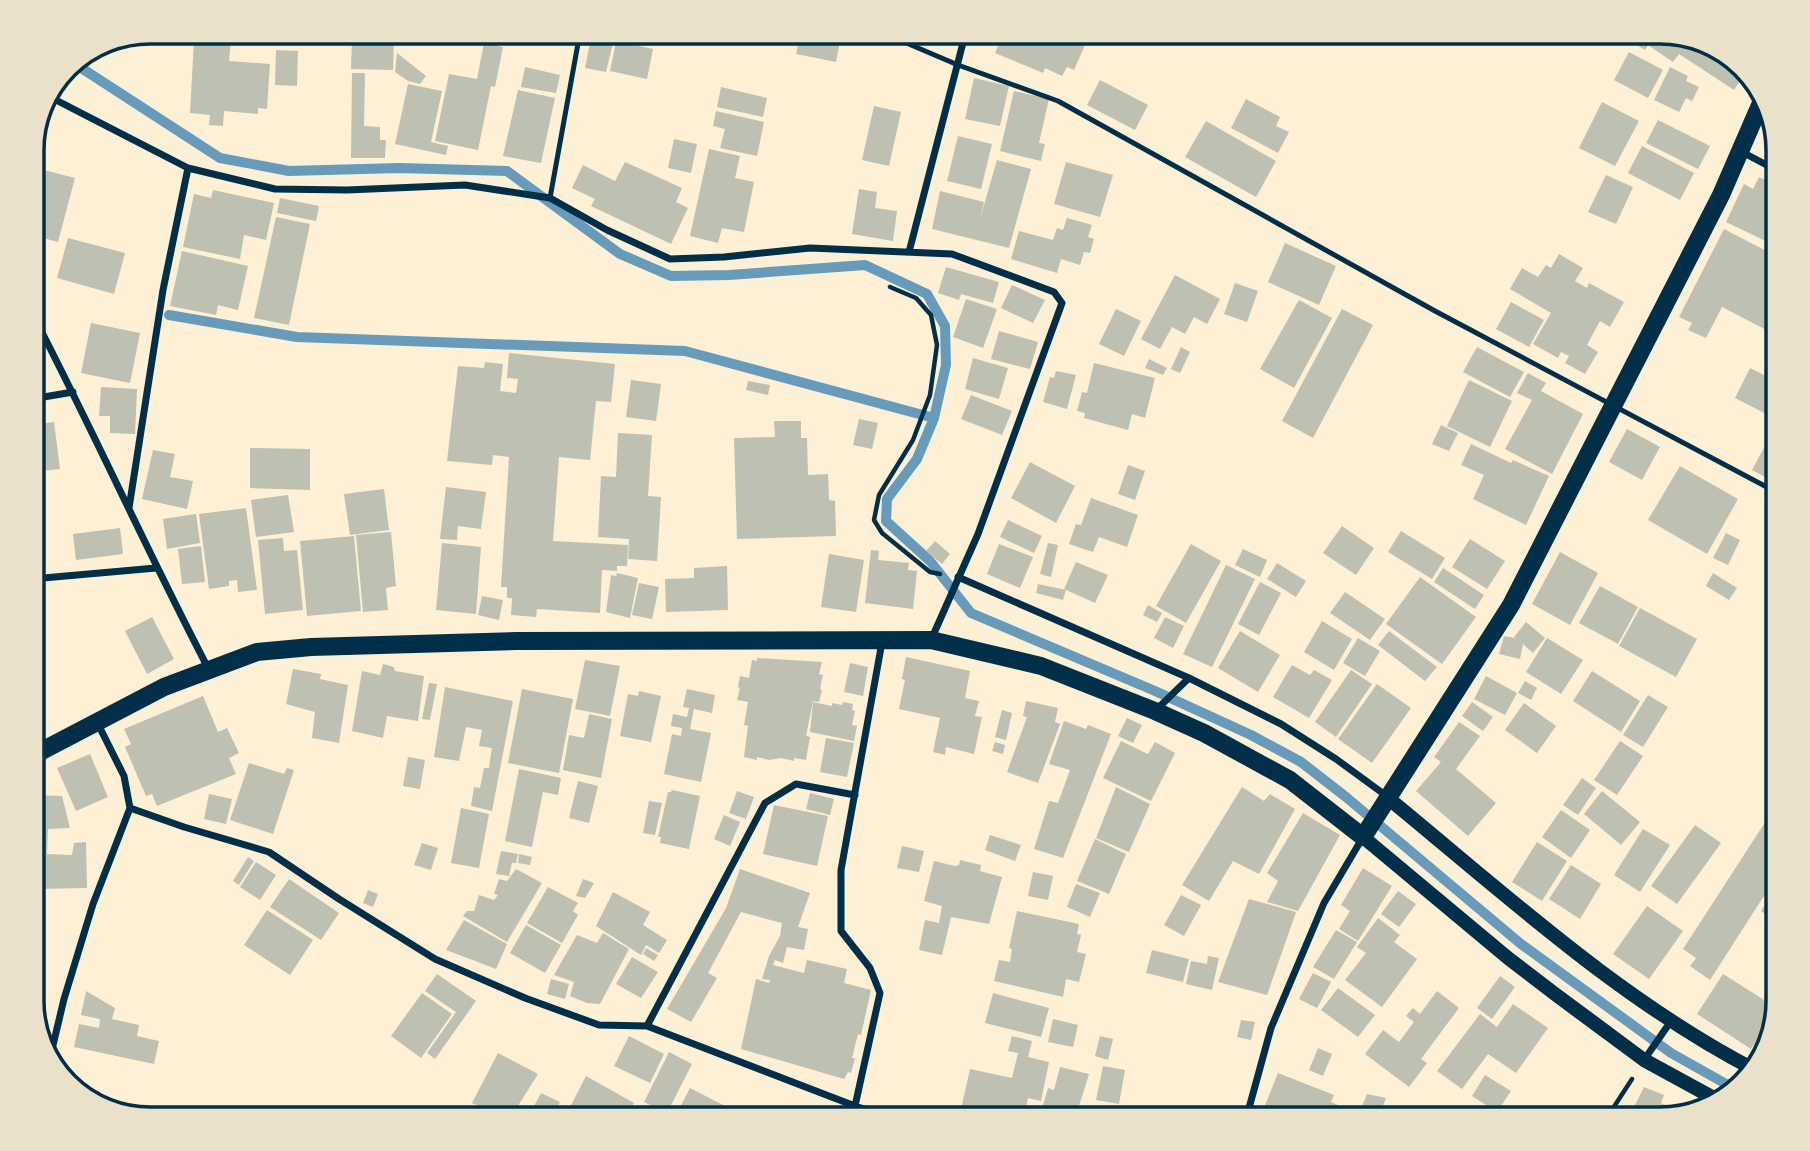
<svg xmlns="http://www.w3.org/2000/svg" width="1810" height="1151" viewBox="0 0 1810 1151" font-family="Helvetica,sans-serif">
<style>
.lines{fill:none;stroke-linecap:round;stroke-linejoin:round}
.stream{stroke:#669bbc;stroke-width:10}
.building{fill:#bec0b2}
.path{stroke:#003049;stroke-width:4.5}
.service{stroke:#003049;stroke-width:5}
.minor{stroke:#003049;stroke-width:7}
.secondary{stroke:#003049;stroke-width:14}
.primary{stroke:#003049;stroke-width:18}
.rim{fill:none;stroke:#003049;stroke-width:3.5}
</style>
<rect width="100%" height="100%" fill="#fdf0d5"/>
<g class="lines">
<path class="stream" d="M72,62L220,158L289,171L399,168L507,171L620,254L671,276L729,275L865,265L927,294L945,326L946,365L934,418L917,459L887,499L886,521L930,561L971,613L1155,691L1251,735L1301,762L1346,797L1521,944L1671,1053L1735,1089
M169,315L297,337L685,351L934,418"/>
</g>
<path class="building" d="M1625,32H1660L1725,51L1745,73L1734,90L1679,54L1673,62L1648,45L1645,50L1622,36Z
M1003,35H1086L1089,36L1074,70L1067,67L1062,76L1045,68L1043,73L995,53Z
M800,36H841L836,62L796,54Z
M617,37L640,40L639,46L653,49L647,79L610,71Z
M591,38L613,43L606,72L585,68Z
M352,39H394L393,70L351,69Z
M194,40H231L229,61L270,64L267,109L258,108V114L224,111L223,126L209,125L210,115L190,113Z
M484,43L503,47L495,87L491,86L478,150L435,141L449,74L477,79Z
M276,50L298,51L297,86L275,85Z
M1629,52L1663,70L1648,98L1614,80Z
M397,53L426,76L420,84L408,81L395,72Z
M525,67L560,75L556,93L521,87Z
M1670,67L1688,76L1686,81L1699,87L1692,101L1686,98L1679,112L1654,100Z
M352,73H365L364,126L380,127V140H386L385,158H351Z
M974,78L1009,86L1000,126L965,119Z
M1100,80L1148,105L1135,130L1087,105Z
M408,84L442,91L431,142L448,146L446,155L395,144Z
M721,87L767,98L763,117L717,107Z
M518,90L555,98L541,163L503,156Z
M1014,91L1049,99L1039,143L1045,144L1041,161L1000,151Z
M1246,99L1280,117L1276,126L1289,132L1278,153L1231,128Z
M1602,102L1639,121L1615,166L1579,148Z
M874,106L901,112L889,166L862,160Z
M716,111L764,122L757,156L720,148L725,129L713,126Z
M1658,120L1710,146L1698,169L1646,143Z
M1206,121L1276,161L1256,197L1185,157Z
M1775,131L1778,143V158L1764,150Z
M958,136L992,144L981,189L947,181Z
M674,139L697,144L691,173L668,168Z
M1642,146L1694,173L1680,200L1628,173Z
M709,149L740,156L735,178L754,182L744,232L722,228L718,243L690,236Z
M997,160L1031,169L1009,248L932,229L940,191L984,202L980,219Z
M625,162L682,188L676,202L688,208L671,244L591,206L595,199L572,188L583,165L615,181Z
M1066,162L1113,175L1100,217L1054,204Z
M32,167L75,178L58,242L32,235Z
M1606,175L1633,187L1616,224L1588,212Z
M1759,177L1778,186V247L1726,222L1744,184L1753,189Z
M859,189L877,192L875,208L897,211L893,241L852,234Z
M213,190L274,203L266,240L244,235L240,259L183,247L194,194L211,198Z
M280,198L319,206L316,221L277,213Z
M276,217L310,224L289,325L254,318Z
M1067,218L1092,225L1088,237L1094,239L1090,253L1084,252L1080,265L1061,259L1057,273L1011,259L1019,231L1053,240L1057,228L1063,230Z
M1724,229L1778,257V336L1722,307L1706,338L1688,330L1692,323L1679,317Z
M68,238L125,253L114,294L57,278Z
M1285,243L1336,266L1319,305L1268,282Z
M182,251L248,266L238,310L218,305L216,315L170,306Z
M1559,254L1583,268L1575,281L1587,288L1589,283L1624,302L1610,327L1600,321L1587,345L1598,352L1585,374L1565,363L1569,356L1561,352L1558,358L1533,344L1551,313L1510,289L1522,268L1538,277L1546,265L1551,268Z
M946,267L999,282L993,303L961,294L959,300L938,293Z
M1175,275L1220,299L1207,324L1194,317L1185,334L1172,327L1160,349L1141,339Z
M1235,283L1258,291L1247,322L1224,314Z
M1012,285L1045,300L1033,323L1001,308Z
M966,299L997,309L983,348L953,337Z
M1299,300L1332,318L1294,388L1260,369Z
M1511,302L1544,320L1529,347L1496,329Z
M1116,309L1141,321L1124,356L1099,344Z
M1342,309L1373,325L1313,438L1282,421Z
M91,323L140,333L130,383L81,373Z
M999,331L1038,342L1030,369L991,359Z
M1181,347L1190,352L1180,373L1171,369Z
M1477,347L1524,372L1510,397L1463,372Z
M509,353L615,364L611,402L596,401L590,460L559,457L553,541L628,545L627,566H617V571L602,570L600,613L537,609L536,617L511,615L512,598H507V587H501L509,457L493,455L492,465L447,461L458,366L484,368L485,362L503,364L500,391L516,393L518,379L507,378Z
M973,358L1008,368L999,399L965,389Z
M1149,359L1167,368L1163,375L1145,368Z
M1094,363L1155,378L1145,418L1132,414L1128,430L1084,418L1085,413L1077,411L1082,392L1087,393Z
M1750,368L1778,382V420L1735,398Z
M1056,371L1076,375L1067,409L1043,402L1050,377L1054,378Z
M1528,373L1546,383L1541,391L1583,414L1552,474L1505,449L1532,400L1517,393Z
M631,380L661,384L656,421L626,417Z
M1469,380L1512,401L1490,447L1447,426Z
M748,381L770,385L768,395L746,390Z
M101,387L137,389L135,434L110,433V416H99Z
M971,395L1012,411L1002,435L961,419Z
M859,419L878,423L872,449L853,445Z
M774,421H801V438H807L808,475L828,474L829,500L835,501L836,536L737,539L734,438L775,437Z
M54,422L60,469L32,472V425Z
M1441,425L1458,433L1449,451L1432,444Z
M1627,429L1660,447L1642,480L1609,462Z
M618,433L652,435L648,496L661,497L657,561L628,559L629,539L598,537L601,476L616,477Z
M1767,442L1778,448V484L1752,470Z
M1471,444L1511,463L1513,460L1549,476L1526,525L1473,499L1484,475L1461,465Z
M250,448L310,449V490L250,488Z
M153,450L175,454L170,477L193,481L187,509L142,499Z
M1030,462L1075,486L1056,523L1011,498Z
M1128,465L1145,471L1135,500L1118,494Z
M1680,466L1738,499L1707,554L1648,520Z
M446,487L486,492L481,529L458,526L457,540L440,539Z
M384,489L389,530L350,535L344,494Z
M288,495L294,532L256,537L251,500Z
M1091,498L1138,515L1127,547L1099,537L1093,552L1069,544L1076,524L1081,525Z
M246,508L257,590L238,592L237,580L229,581V586L209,589L199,514Z
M33,510L41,566L32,567V511Z
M196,514L200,543L167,549L163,519Z
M1008,520L1042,536L1034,553L1000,537Z
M1342,526L1374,548L1356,575L1323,553Z
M120,528L123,554L76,560L73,534Z
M1401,531L1445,558L1432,579L1388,552Z
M391,532L396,586L386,588L388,610L363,612L356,535Z
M1726,533L1740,540L1728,565L1713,558Z
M354,536L361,611L307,616L300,541Z
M283,538L284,551L297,550L303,610L265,614L258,540Z
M1470,539L1505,561L1487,589L1452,567Z
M935,541L950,554L942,564L926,551Z
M442,543L481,547L476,614L436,610Z
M1048,543L1058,545L1051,577L1040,574Z
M999,544L1033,557L1020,588L987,574Z
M1191,544L1221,561L1186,623L1156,606Z
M201,546L205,582L182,584L178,549Z
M1243,549L1267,560L1260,577L1235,565Z
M871,550L879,551L878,560L909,563L908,570L917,571L913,609L865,603Z
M1560,552L1598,573L1570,625L1532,604Z
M829,554L864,560L856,612L821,607Z
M1076,562L1108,575L1095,603L1064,589Z
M1277,563L1306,581L1296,597L1267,579Z
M1226,565L1255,579L1212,667L1183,654Z
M727,566L728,610L666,612L665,579L694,578V568Z
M1443,568L1484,595L1475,609L1434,582Z
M617,573L638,578L630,618L606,612L611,575L616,576Z
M1713,573L1737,588L1729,600L1706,586Z
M1420,577L1476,617L1442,664L1386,624Z
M1260,582L1281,593L1259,635L1238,624Z
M639,583L659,587L652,619L632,615Z
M1038,584L1066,590L1063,600L1036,593Z
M1600,586L1638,607L1618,644L1579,623Z
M1345,592L1385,619L1370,640L1330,613Z
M482,596L503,600L499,620L478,615Z
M1148,605L1162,613L1157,622L1143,615Z
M1640,608L1697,639L1676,677L1619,646Z
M152,617L174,659L147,674L125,631Z
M1165,617L1184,626L1173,648L1154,638Z
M1322,621L1352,639L1334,670L1304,652Z
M1526,622L1545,638L1533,653L1523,644L1520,659L1499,654L1504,636L1515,638L1514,637Z
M1240,631L1280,655L1258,692L1218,668Z
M1389,631L1437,667L1425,681L1378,645Z
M1358,638L1380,651L1365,676L1343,663Z
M1547,638L1583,660L1561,694L1526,672Z
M906,657L970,671L965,698L979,701L975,716L982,717L974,754L946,747L945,755L933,752L940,718L899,709L905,680L902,679Z
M757,658L822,662L819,674L823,675L820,689L822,690L819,702L813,701L806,736L810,737L806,760L794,758V761L781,758L769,760L757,757V760L744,757L748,726L744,725L748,702L737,700L740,688L738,687L740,676L749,678L752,660L757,661Z
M585,660L620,666L610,716L575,709Z
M850,663L868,667L863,696L844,692Z
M383,664L394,667L395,671L424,676L418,721L387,716L383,738L352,731L362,671L380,675Z
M1292,665L1310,675L1314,670L1332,680L1309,718L1273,697Z
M293,669L321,674L320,679L348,685L339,743L312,738L315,712L286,704Z
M1351,670L1372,684L1336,737L1315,722Z
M1592,671L1640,701L1621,732L1573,701Z
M1486,676L1517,693L1505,715L1474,699Z
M32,679L46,716L32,721Z
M1525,681L1537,688L1531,700L1518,693Z
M429,683L437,684L430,720L422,719Z
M1377,684L1411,708L1372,763L1338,739Z
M445,687L513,701L492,811L471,806L474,787L480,788L484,768H489L490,760L492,748L479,746L482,730L466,727L459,761L434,757Z
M522,689L573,699L559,773L508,763Z
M687,689L715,695L712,713L694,709L690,729L711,733L701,782L664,774L672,734L681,736L682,728L671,726L673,714L687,717L689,708L683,707Z
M639,691L661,696L651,742L620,736L628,694L638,696Z
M1648,695L1668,707L1643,747L1623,735Z
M203,696L218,732L227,728L239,753L229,758L236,774L157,806L152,794L146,796L125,747L131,744L124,729Z
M1026,701L1058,708L1055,722L1060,724L1038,783L1007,772L1027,717L1023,716Z
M813,702L832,706V703L842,705L843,702L853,704L852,710L855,711L852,725L857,726L854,741L810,732Z
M1472,702L1493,717L1483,731L1462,716Z
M1524,703L1556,726L1537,753L1505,730Z
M1002,710L1012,713L1006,740L995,737Z
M589,714L612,719L601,778L563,770L569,735L584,738Z
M1127,718L1142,725L1133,743L1118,736Z
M1064,721L1086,729L1088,725L1111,734L1063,858L1034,849L1049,801L1058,803L1070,770L1049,764Z
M1459,722L1480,736L1456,769L1496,803L1468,836L1416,791L1441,762L1434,757Z
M826,738L854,743L847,777L820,772Z
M1121,741L1148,754L1155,742L1175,753L1151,801L1103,778Z
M1620,741L1643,756L1617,795L1594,780Z
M995,742L1005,745L1003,754L992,751Z
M90,754L108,797L76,811L57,768Z
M408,757L425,760L420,789L403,786Z
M249,763L284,774L287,768L294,770L273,834L230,820Z
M519,769L561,778L558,795L543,792L532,847L505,841Z
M1582,778L1596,788L1578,815L1563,805Z
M578,781L598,786L589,823L569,818Z
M1116,787L1150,804L1129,852L1096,838Z
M1242,787L1264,801L1270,794L1295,809L1259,874L1233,861L1209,901L1182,885Z
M672,790L700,796L689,849L660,843L661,837H658L668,792H671Z
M737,791L754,797L746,819L729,813Z
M1602,791L1640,822L1621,845L1584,814Z
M810,793L834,799L830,815L806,809Z
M209,794L232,799L226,824L204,819Z
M32,795L62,796L70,828L48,829L47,854L72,855L74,843L86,842L87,888L36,889L32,848Z
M649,801L662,803L655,835L643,833Z
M774,805L828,816L817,866L763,854Z
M1775,807L1778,809V874L1710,980L1690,966L1696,958L1683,949Z
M461,808L489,814L479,868L451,863Z
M1561,810L1590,830L1571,858L1542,837Z
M1303,813L1340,835L1298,911L1267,902L1278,881L1267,873Z
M724,815L740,822L730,846L714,839Z
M1695,825L1721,843L1677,904L1651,886Z
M1643,829L1670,845L1640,892L1614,875Z
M990,835L1021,845L1015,861L985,850Z
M1095,839L1126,854L1109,894L1077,881Z
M1537,842L1567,861L1542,901L1512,882Z
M422,843L438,848L431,870L414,865Z
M902,846L924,851L919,872L897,868Z
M501,851L518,854L516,863H512L509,876L496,874Z
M519,854L532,857L530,865L518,863Z
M248,857L254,861L239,885L233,881Z
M960,860L981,865L980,871L1002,877L989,924L951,917L942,955L919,950L925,920L939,923L942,906L924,901L934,861L955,866L959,865Z
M256,862L276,875L260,900L240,887Z
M1571,865L1601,884L1580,919L1549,899Z
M1363,868L1392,886L1358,941L1339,929L1350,911L1341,905Z
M516,869L542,883L507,942L463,916L467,911H474L479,895L494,900L498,895L494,894L499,879L507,881Z
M740,869L810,893L798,927L808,929L804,950L787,947L783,963L775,960L773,965L804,973L807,960L847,969L844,983L871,990L861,1035L858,1034L852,1058H855L851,1073L848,1072L844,1079L741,1049L756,979L769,983L770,980L762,979L769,956L780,936L782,923L741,912L708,973L717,978L691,1022L667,1009L726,908Z
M1033,872L1053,876L1048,900L1028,896Z
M289,879L339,913L321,940L270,907Z
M583,879L594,883L585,898L576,896Z
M1076,884L1100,893L1090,917L1067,907Z
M1778,886V923L1761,911Z
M548,887L578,903L573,911L578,915L562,943L527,923Z
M368,890L378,894L373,907L363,903Z
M1398,891L1416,904L1399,927L1381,914Z
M613,892L650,912L643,925L667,940L659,953L646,945L641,955L596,926Z
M1181,895L1201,905L1184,936L1164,925Z
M1249,899L1296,912L1267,995L1218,982Z
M1647,906L1683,931L1649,979L1613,954Z
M267,910L313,940L290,975L244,945Z
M1017,911L1079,924L1077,934L1081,935L1077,952L1086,954L1079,982L1066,979L1063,997L994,981L999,960L1010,962L1012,949L1009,948Z
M1378,918L1400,935L1394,942L1417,959L1382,1007L1345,980L1366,953L1357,947Z
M464,920L507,944L496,969L446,950Z
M526,925L561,945L545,973L510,953Z
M1336,930L1357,942L1334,979L1313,967Z
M603,933L629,949L600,1004L587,1003L570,996L574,982L554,975L577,935L597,943Z
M646,948L658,955L654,961L643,954Z
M1152,950L1189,959L1183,982L1146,973Z
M1208,956L1219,958L1212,990L1186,984L1191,961L1207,964Z
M632,957L658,972L641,998L616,984Z
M1313,973L1331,982L1317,1008L1299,999Z
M437,974L476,1001L435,1059L427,1053L456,1012L425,991Z
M1723,974L1777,1008L1751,1049L1697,1014Z
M1500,976L1515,987L1492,1019L1477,1008Z
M551,979L569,984L565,999L547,994Z
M1338,988L1375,1015L1358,1037L1321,1010Z
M86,991L115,1008L112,1019L139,1025L137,1036L159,1041L154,1064L74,1047L79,1024L99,1028L100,1019L81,1015Z
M1437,991L1459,1008L1421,1059L1427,1063L1409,1087L1365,1054L1383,1030L1399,1042L1414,1022L1406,1016L1413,1008L1420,1014Z
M422,993L452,1014L421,1058L391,1036Z
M993,993L1049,1008L1041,1037L985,1023Z
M1513,1004L1548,1028L1516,1073L1488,1054L1462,1089L1437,1071L1480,1014L1497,1027Z
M1053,1019L1078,1025L1073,1047L1048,1042Z
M1241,1020L1255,1022L1251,1040L1237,1037Z
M629,1036L664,1054L650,1083L614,1066Z
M1012,1036L1032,1041L1028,1057L1049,1062L1041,1101L1028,1098L1024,1119L959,1118L970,1069L1012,1078L1018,1053L1008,1051Z
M1100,1036L1113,1039L1108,1060L1095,1056Z
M1318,1048L1332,1054L1323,1076L1309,1070Z
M669,1052L692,1064L667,1113L644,1102Z
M498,1053L538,1074L511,1117L492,1107L490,1111L472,1103Z
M1103,1066L1125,1070L1119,1104L1096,1100Z
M1060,1067L1089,1074L1075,1119H1039L1048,1088L1054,1090Z
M1278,1073L1334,1095L1331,1102L1359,1114L1367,1094L1386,1098L1378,1119H1277L1262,1113Z
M1485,1075L1511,1091L1497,1112L1472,1096Z
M586,1076L634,1103L626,1119H564Z
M1644,1087L1664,1095L1661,1103L1677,1110L1675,1116L1660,1119H1628Z
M690,1088L729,1108L723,1119H674Z
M541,1093L560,1102L551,1119H527Z"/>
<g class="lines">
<path class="path" d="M890,287L916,298L931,315L937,345L930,395L913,440L879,495L874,520L882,533L930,572L940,574
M1606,1119L1632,1079"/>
<path class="service" d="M890,36L958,65L1058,101L1435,311L1778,493
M550,198L579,38"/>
<path class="minor" d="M52,98L188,168
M1742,152L1778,171
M909,252L965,35
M32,313C93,430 147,551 208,668
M32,399L73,392
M129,508L163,290L188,168L275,189L347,190L465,185L550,198L607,230L670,259L724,257L810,248L952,254L1054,292L1062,303L978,534L931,640
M958,577L1189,678L1281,724L1336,759L1388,797
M32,579L156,568
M1157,709L1189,678
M130,808L184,827L269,852L339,899L435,959L525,998L599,1025L647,1026L855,1106L895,1119
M647,1026L765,803L796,784L855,795
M1644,1060L1671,1021
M49,1062L64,999L93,904L130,808L124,776L97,722
M855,1106L880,993L870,968L841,931V870L882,642
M1246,1119L1271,1028L1324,903L1363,837"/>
<path class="secondary" d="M1388,798C1505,894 1620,1000 1755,1070
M1363,837L1508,958L1555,994L1644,1060L1721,1102"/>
<path class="primary" d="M32,756L164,687L257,652L311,647L516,641L931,640L1041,666L1155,711L1204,733L1290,780L1363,837L1511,605L1721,195L1764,96"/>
</g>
<path d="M0 0H1810V1151H0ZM150 44H1660A106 106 0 0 1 1766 150V1001A106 106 0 0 1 1660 1107H150A106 106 0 0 1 44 1001V150A106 106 0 0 1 150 44Z" fill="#e9e1ca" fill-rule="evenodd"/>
<path class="rim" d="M150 44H1660A106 106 0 0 1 1766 150V1001A106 106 0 0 1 1660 1107H150A106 106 0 0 1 44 1001V150A106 106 0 0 1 150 44Z"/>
</svg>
